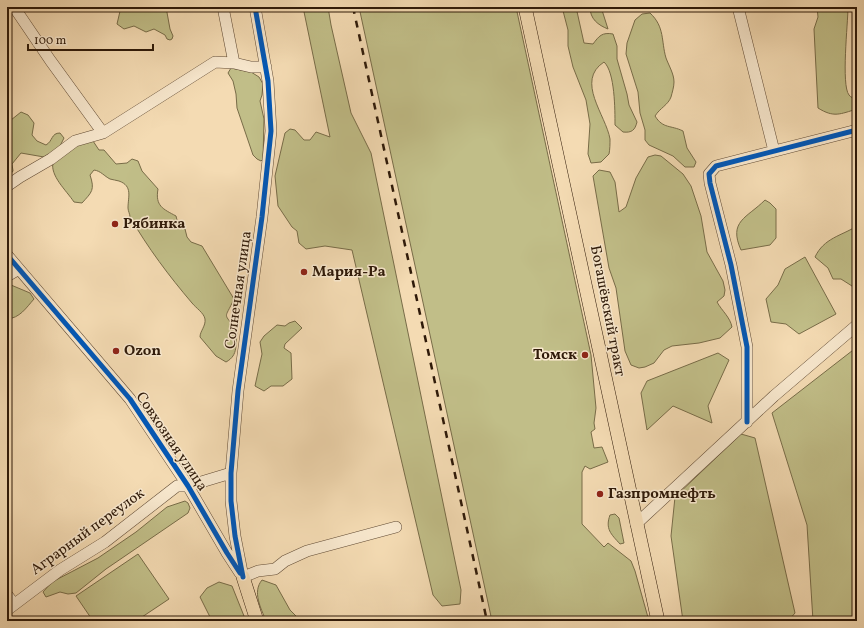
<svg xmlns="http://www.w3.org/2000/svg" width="864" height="628" viewBox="0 0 864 628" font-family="Vollkorn,serif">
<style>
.green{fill:#c1be88;stroke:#786c48}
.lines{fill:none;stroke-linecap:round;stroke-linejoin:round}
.minor-casing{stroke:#604a34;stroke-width:12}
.major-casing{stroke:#2f1a09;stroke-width:14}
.minor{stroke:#f8e8ce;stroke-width:11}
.major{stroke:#f4dbb3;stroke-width:13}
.rail{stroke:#2f1a09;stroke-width:2.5;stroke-dasharray:7 7;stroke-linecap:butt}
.cycleway-casing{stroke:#f8e8ce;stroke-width:8}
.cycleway{stroke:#0057b8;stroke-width:5}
.poi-dot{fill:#8f2418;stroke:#f8e8ce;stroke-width:1.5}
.labels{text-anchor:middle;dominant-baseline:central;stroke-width:3;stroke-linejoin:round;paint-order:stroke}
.poi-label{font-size:15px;font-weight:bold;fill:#2f1a09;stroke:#f8e8ce;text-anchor:start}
.street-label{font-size:15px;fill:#2f1a09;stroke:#f8e8ce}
</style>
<rect width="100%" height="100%" fill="#f4dbb3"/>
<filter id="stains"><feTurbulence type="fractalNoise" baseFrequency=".005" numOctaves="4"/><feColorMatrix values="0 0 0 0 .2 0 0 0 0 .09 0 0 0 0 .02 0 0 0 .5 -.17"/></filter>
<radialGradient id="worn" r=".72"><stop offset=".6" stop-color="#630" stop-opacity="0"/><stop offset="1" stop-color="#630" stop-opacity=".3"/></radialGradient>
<path class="green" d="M121,7H166L170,29L173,36L172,39L170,40L167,39L165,35L154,29L146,32L134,26L124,29L117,24Z
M303,7H328L331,25L351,113L371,153L461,590L460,604L442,606L433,595L352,250L325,246L306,249L299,243L297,231L292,227L278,206L275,176L285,133L290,129L295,130L304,140H310L316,132L330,137Z
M359,7H516L591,355L596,408L594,423L595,429L591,432L594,448L602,447L608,462L590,469L585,466L582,472V524L604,547L608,543L631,561L635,571L649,621H492Z
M562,7H576L584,43L593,44C599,36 602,32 613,34L617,46V59L627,94L629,105L637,122C635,130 632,133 623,132L615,125C615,110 615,72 604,62C575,81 606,115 610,139C610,144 610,149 609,154L601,162L591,163L588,154L590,124L586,100L573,67L568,46V30Z
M590,7H601L608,29C598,25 590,19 590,7Z
M817,7H848C848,23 841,85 849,95C851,98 854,98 857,99V109C840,114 834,118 818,108L814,29L818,17Z
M650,13C665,27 661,41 666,58C669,66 674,74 674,82C674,87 672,93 671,97C668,105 660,108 655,116C663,129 671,125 683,131L687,148L696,162L694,167H685L673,156L649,145L645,140V130L640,113L638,92L626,54L627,43L635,20L642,14Z
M231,68L251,72L259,77L263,84L262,95L260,101L264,119L263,159L261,161L257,159L253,155L237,108L236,94L233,81L228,73Z
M21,112L28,115L34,123L32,135L37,141L46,145C53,141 51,133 60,133L64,138L59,148L44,157L21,153L12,164L13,171L9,176L7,177V119L11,120Z
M93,141L99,150H104L116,164L127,163L132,159L138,161L142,171L158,189C155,206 163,209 176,216L178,224L185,229L187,237L191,242L202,246L234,299C224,321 223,311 237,331C235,344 239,355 226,362L216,356L200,337C200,331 206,326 205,319C204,313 196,308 192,303C169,276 148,248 130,217C130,214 128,211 128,208C128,197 133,186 119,181C116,180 113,180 110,179C104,176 101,171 94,170L90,175C95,190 92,192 82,203L74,202C66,190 50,176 53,162L74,144Z
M655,155L661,156L683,174L691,186L701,216L707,252L723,281L725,290L724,296L717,302C722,311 730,317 732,327L720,338L699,343L672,346L664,350L654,363L645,367L639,368L631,365L625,351L616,288L609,268L593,176L599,170L610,172L615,182L619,212L626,207L636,178L648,157Z
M765,200L770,203L776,209V238L770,245L741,250C728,221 747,218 765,200Z
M857,226V292L852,286L841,279H833L828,268L815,257C824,238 841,236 857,226Z
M805,257L836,314L799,334L786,324L771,322L766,299L778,285L785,269Z
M11,285L30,293L34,299C26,308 20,318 7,319V286Z
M295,321L302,328L285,344L284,348L291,353L292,379L283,386H271L264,391L255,386L262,354L260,342L264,336L277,325L285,326L289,323Z
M857,347V621H813L807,525L772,413Z
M718,353L729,360L708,406L712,423L673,406L647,430L641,393L647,381Z
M741,434L755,438L795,613L788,621H683L671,536L675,497Z
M185,501L188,503L190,508L188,513L106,569L76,593L68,594L60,592L46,597L43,592L52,582L98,558L136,532L167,507Z
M615,514L619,518L624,543L620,544C611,534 605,529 610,515Z
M138,554L169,599L136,621H93L76,596Z
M262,580L276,585L290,610L299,619L300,621H266C261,608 252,592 262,580Z
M219,582L232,586L246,621H212L200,597L207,588Z"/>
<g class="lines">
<g class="minor-casing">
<path id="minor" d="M14,7L50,60L103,133
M223,7L234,63
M738,7L774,151
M7,186L20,177L51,159L75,141L103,133L215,62L234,63L251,67H266
M7,255L130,399L188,486L227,553L240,573
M7,276L19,269
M747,422V347L731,265L710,183L709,174L716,166L857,130
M636,524L774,396L857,325
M243,577L235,536L231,501V473L238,391L262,217L271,131L268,81L255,7
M243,577L258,571L275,569L285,561L307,551L396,527
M7,595L14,604
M7,610L60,570L105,542L177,486H188L231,473"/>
</g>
<g class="major-casing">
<path id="major" d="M525,7C570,212 612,417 658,621
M243,577L257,621"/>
</g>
<use href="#minor" class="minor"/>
<use href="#major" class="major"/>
<path class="rail" d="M353,7L487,621"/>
<g class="cycleway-casing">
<path id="cycleway" d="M7,255L130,399L188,486L227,553L240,573
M747,422V347L731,265L710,183L709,174L716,166L857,130
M243,577L235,536L231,501V473L238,391L262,217L271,131L268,81L255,7"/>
</g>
<use href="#cycleway" class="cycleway"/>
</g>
<g class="poi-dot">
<circle cx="115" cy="224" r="4"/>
<circle cx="304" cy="272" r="4"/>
<circle cx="116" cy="351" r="4"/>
<circle cx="585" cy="355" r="4"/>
<circle cx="600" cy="494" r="4"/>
</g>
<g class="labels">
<g class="poi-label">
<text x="123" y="224">Рябинка</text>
<text x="312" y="272">Мария-Ра</text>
<text x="124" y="351">Ozon</text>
<text x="577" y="355" text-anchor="end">Томск</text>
<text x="608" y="494">Газпромнефть</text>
</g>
<g class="street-label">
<text transform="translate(239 290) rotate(-82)">Солнечная улица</text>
<text transform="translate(607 311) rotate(79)">Богашёвский тракт</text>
<text transform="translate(171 442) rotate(56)">Совхозная улица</text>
<text transform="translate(88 532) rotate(-36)">Аграрный переулок</text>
</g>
</g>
<rect width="864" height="628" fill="none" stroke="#f4dbb3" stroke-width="24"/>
<rect x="8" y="8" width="848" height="612" fill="none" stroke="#2f1a09" stroke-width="2"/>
<rect x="12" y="12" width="840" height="604" fill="none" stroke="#2f1a09"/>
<path d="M28 44v6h125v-6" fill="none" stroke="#2f1a09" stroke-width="2"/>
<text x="34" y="44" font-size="12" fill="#2f1a09" stroke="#f8e8ce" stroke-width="3" paint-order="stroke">100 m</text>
<rect width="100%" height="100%" filter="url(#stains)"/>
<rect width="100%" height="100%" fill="url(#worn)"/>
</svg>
